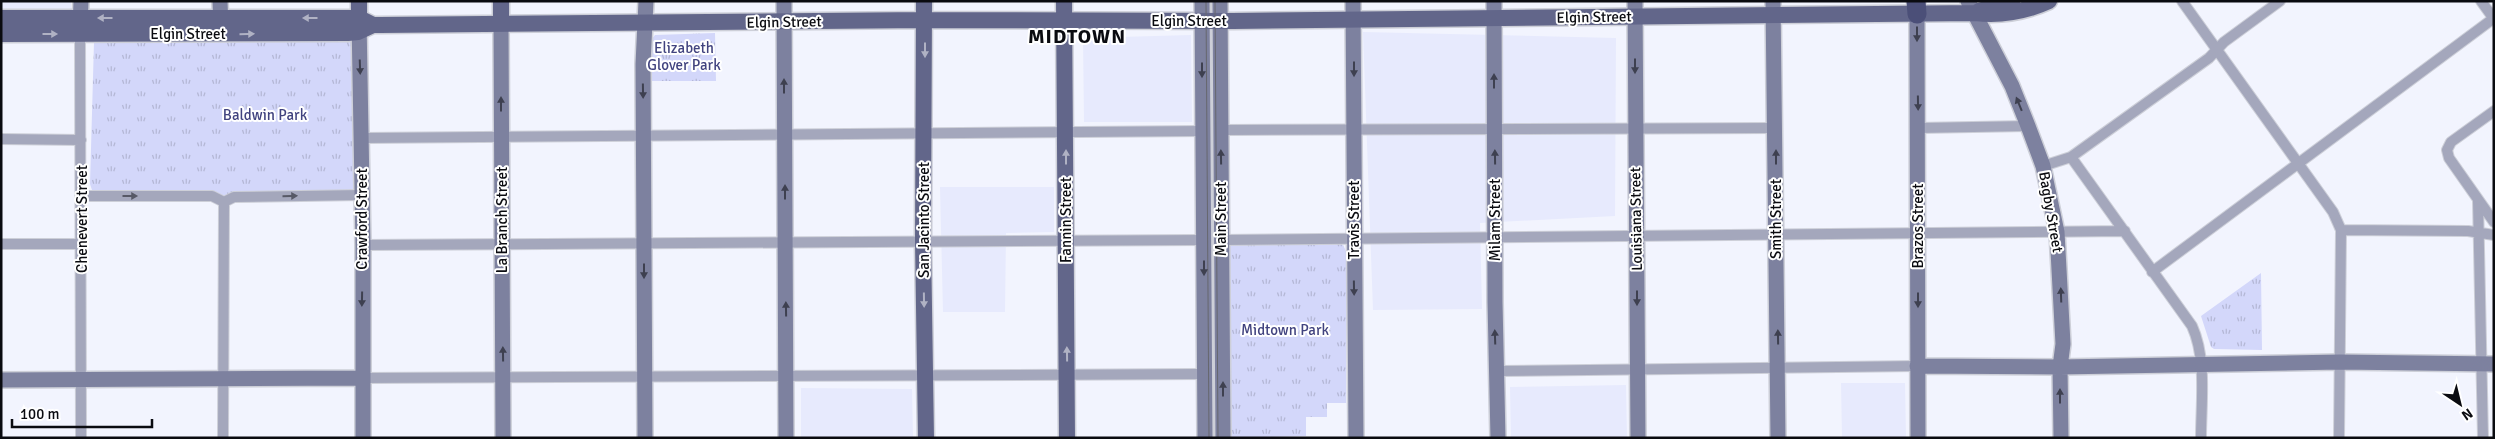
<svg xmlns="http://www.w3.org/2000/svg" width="2495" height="439" viewBox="0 0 2495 439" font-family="Signika,sans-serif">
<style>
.built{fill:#e7eafd}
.grass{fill:url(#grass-tufts)}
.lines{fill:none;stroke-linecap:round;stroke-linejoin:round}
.street-casing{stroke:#cdcfd8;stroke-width:12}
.secondary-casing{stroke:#cdcfd8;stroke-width:18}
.primary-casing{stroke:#cdcfd8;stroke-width:19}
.highway-casing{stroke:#cdcfd8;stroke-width:21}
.street{stroke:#a4a7bc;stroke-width:10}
.secondary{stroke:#7d819f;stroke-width:15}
.primary{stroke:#62668a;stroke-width:16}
.highway{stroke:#4b4f78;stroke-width:19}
.tram{stroke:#66676e;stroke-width:1}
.oneway{fill:#b0b2c4}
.oneway2{fill:#3e4050}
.oneway3{fill:#575966}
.labels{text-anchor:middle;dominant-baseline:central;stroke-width:4;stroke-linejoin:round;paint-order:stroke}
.street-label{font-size:15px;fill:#0a0b10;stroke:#fff}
.park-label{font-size:15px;fill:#41437f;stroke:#fff}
.district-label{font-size:20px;font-weight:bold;letter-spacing:1px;fill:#0a0b10;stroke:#fff}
</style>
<defs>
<pattern id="grass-tufts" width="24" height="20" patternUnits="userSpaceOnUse" patternTransform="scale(1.25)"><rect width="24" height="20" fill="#d3d7fa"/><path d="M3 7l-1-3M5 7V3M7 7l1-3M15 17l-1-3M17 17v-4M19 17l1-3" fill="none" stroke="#b4b7d5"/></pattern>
</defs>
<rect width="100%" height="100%" fill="#f2f4fe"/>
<path class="built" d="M1,1H71V10H1Z
M1363,32L1616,38L1615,216L1480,223L1482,309L1373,310Z
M1191,35L1192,122H1084L1083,38Z
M940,187H1054V232L1006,233L1005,312H943Z
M1841,383H1905L1906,438H1842Z
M1626,385L1627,438H1511L1510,387Z
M801,388L912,389L913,438H801Z"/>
<path class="grass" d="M715,33L716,81H652V39L655,35Z
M354,35L357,187L353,190L226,197L92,190L90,184L94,42Z
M1339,243L1343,245L1346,251V403H1327V417H1306V436L1225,438L1226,248L1233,244Z
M2261,273L2262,350L2214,349L2211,347L2201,316Z"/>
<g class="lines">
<g class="street-casing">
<path id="street" d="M2182,1L2333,212L2341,230L2339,438
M2481,1L2494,19
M80,34L81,438
M2494,111L2451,142L2447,150L2449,158L2494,222
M1918,128L2028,126
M1221,130L1776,128
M362,138L1203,131
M1,139L81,140
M2071,157L2192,326C2207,359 2201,402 2201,438
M2043,166L2071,157L2209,58L2224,42L2280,1
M81,196H212L224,202L234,197L362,195
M2478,201L2483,438
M2341,230L2468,231L2494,235
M1221,240L2125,231
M1,244H82
M363,245L1203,240
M2152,272L2494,18
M1497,371L1917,366
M361,378L1204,374
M223,438L224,202"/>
</g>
<g class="secondary-casing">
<path id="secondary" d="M220,1L221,30
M784,1L786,438
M1202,1L1205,438
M1220,1L1223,438
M1353,1L1356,438
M1494,1L1495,302L1498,438
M1635,1L1638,438
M1773,1L1778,438
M1968,1L2012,86L2028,126L2043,166L2057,232L2063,344L2060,367L2061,438
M1917,14L1918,438
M359,20L363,245V438
M501,24L503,438
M80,30L81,1
M1917,366L2060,367L2340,362L2494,364
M1,380L361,378
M645,438L643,64L646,1"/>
</g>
<g class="primary-casing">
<path id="primary" d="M924,1L923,241L926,438
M1064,1L1067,438
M1979,11L2012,1
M1,18H359L373,25H380L925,20L1233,21L1975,13C2002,16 2025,12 2049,1
M359,18V1
M501,24V1
M1,34L348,33L358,32L373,25"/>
</g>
<g class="highway-casing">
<path id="highway" d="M1916,1L1917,14"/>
</g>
<use href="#street" class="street"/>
<use href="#secondary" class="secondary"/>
<use href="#primary" class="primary"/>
<use href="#highway" class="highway"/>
<path class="tram" d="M1206,1L1209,438
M1215,1L1218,438"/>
</g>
<defs><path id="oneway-solid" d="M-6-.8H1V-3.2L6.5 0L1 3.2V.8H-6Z" transform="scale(1.25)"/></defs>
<g class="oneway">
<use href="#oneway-solid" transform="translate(105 18) rotate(-180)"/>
<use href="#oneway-solid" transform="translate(310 18) rotate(180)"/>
<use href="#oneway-solid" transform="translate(50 34)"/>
<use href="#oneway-solid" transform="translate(247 34) rotate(-1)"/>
<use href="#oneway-solid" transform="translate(925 50) rotate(90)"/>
<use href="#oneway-solid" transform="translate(1066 157) rotate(-90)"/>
<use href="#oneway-solid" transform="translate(924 300) rotate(89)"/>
<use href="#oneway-solid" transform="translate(1067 354) rotate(-91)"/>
</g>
<g class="oneway2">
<use href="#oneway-solid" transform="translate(1917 34) rotate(90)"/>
<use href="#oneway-solid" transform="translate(1635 66) rotate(90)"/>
<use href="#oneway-solid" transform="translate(360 67) rotate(88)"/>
<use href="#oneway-solid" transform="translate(1354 69) rotate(90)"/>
<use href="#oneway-solid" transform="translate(1202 70) rotate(90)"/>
<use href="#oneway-solid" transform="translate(1494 81) rotate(-90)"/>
<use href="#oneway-solid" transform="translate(784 86) rotate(-90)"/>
<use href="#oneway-solid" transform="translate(643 91) rotate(89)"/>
<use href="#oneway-solid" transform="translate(1918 103) rotate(89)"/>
<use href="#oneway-solid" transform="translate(501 104) rotate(-90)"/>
<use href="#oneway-solid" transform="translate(2019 104) rotate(-112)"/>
<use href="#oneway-solid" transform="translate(1221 157) rotate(-91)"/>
<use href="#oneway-solid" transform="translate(1495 157) rotate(-91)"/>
<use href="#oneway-solid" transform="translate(1776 157) rotate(-90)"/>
<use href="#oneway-solid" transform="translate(785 192) rotate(-90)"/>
<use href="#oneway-solid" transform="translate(1204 268) rotate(90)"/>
<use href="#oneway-solid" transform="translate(644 271) rotate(90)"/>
<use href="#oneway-solid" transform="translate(1354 288) rotate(89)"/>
<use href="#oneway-solid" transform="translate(2061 295) rotate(-92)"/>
<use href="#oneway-solid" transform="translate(1637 298) rotate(90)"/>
<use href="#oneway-solid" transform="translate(362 299) rotate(91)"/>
<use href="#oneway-solid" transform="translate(1918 300) rotate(90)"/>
<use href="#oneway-solid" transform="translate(786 309) rotate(-91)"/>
<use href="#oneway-solid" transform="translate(1495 337) rotate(-92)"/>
<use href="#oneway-solid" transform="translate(1778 337) rotate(-91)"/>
<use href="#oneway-solid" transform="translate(503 354) rotate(-91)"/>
<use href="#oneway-solid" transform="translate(1223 389) rotate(-90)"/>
<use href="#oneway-solid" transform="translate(2060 396) rotate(-90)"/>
</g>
<g class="oneway3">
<use href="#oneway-solid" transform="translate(130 196)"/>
<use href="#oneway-solid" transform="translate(290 196) rotate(-1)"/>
</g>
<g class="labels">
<g class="street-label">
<text transform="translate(1594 17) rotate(-1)">Elgin Street</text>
<text x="1189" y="21">Elgin Street</text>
<text transform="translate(784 22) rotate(-1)">Elgin Street</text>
<text x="188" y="34">Elgin Street</text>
<text transform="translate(2051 212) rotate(80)">Bagby Street</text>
<text transform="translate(82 219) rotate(-90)">Chenevert Street</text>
<text transform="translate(362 219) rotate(-90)">Crawford Street</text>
<text transform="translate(1221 219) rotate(-90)">Main Street</text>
<text transform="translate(1636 219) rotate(-91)">Louisiana Street</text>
<text transform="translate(1776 219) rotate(-90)">Smith Street</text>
<text transform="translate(502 220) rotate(-90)">La Branch Street</text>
<text transform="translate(924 220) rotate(-90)">San Jacinto Street</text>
<text transform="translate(1066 220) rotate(-90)">Fannin Street</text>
<text transform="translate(1354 220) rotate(-90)">Travis Street</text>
<text transform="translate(1495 220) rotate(-90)">Milam Street</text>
<text transform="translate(1918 226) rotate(-90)">Brazos Street</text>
</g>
<g class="park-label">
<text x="684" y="48">Elizabeth<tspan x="684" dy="17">Glover Park</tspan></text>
<text x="265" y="115">Baldwin Park</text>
<text x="1285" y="330">Midtown Park</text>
</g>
<g class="district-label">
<text x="1077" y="36">MIDTOWN</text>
</g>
</g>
<rect width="2495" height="439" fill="none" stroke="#0a0b10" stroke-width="5"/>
<g transform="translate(2460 404) rotate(145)" stroke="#ffffff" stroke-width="4" paint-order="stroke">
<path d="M0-4L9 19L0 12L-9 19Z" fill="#0a0b10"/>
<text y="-8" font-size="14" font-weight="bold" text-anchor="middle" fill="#0a0b10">N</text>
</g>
<path d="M12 419v8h140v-8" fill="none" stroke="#0a0b10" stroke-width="2.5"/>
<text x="20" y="419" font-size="15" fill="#0a0b10" stroke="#ffffff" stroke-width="4" paint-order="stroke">100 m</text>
</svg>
